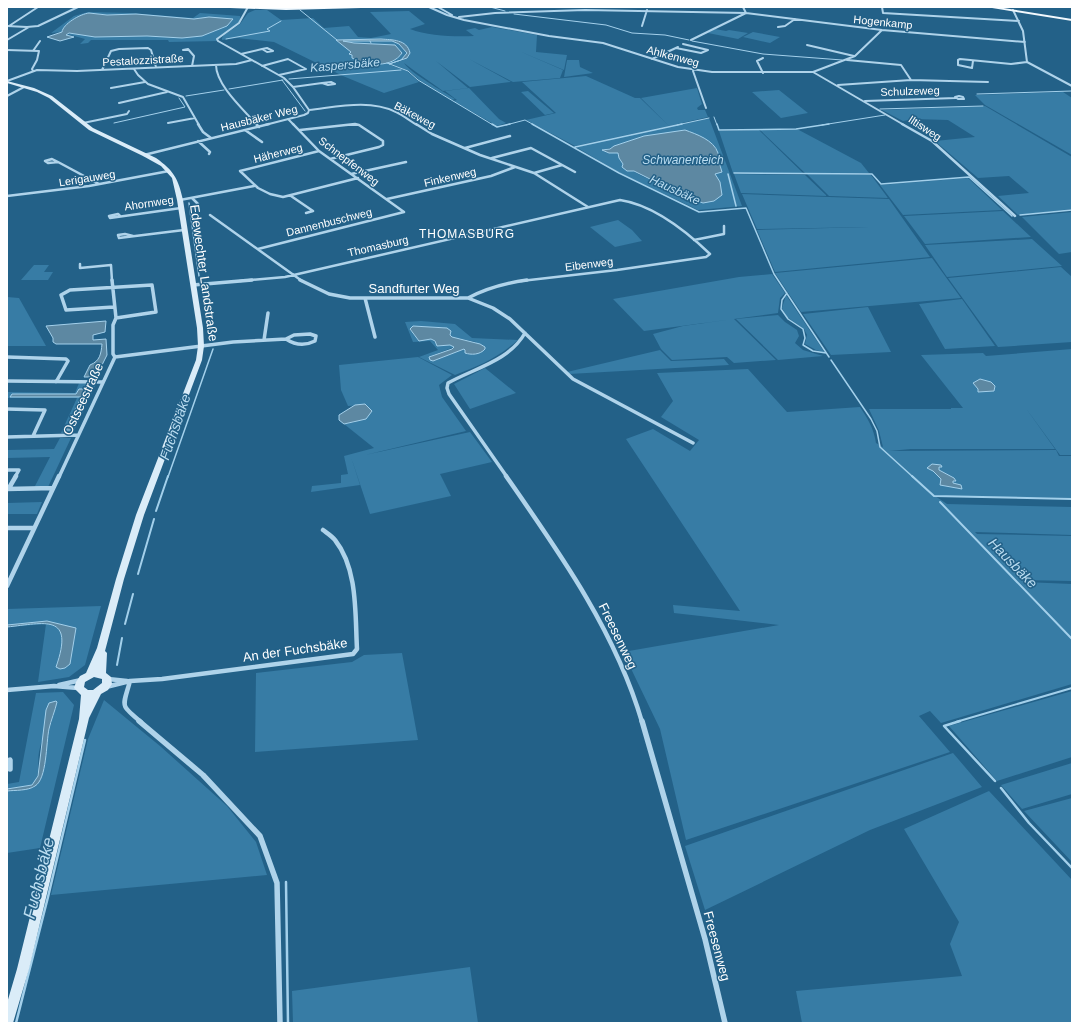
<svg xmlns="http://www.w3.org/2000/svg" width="1079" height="1030" viewBox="0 0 1079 1030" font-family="Helvetica,sans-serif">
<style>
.green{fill:#377ca5;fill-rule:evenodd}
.water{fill:#5d88a2;stroke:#a3d0eb}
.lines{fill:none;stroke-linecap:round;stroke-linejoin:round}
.stream-far3{stroke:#a3d0eb;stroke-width:1}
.stream-far2{stroke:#a3d0eb;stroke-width:1.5}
.stream-far1{stroke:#a3d0eb;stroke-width:2}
.stream{stroke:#a3d0eb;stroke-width:2.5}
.minor-far4{stroke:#afd3ea;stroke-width:2}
.minor-far3{stroke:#afd3ea;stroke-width:2.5}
.minor-far2{stroke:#afd3ea;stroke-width:3.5}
.minor-far1{stroke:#afd3ea;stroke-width:4.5}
.minor{stroke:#afd3ea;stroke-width:5.5}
.secondary{fill:#daecf8;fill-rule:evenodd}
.primary{fill:#f2f9fe;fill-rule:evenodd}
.labels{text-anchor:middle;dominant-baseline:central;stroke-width:3;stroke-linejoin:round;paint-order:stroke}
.far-street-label{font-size:11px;fill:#fff;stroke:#236188}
.far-water-label{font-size:12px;font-style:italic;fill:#bbddf1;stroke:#236188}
.far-neighbourhood-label{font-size:12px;letter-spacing:1px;fill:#fff;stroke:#236188}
.street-label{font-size:13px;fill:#fff;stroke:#236188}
.water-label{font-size:14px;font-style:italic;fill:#bbddf1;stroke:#236188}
.near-water-label{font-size:17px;font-style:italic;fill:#bbddf1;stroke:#236188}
</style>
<rect width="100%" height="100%" fill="#236188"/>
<path class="green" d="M255,10H267L281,20L313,18L324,28L349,26L358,37L371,38L391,34L370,12L409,11L425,24L410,29C428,36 455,37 474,36L466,30L475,28L479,30L492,27L537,35L536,52L567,55L564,70L519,51L563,70L560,78L513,82L469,59L511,82L470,87L436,61L468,88L443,91C430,82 416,72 404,63C409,72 444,92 455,99L452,100L419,80L409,71L391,64L390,65L407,71L419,82L384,93L343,76L274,42L237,38L222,40V38L224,35L240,24L248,13ZM336,40H398L410,53L407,58L390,64L404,58L407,53L399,44L392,41L341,40L354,43L395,45L402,53L394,61L387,63L364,62Z
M88,12L130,13L193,18L200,13L240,16L241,20L239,23L218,38V41L169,42L168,40H91L88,43L80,44L85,39L67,34H79L95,37L147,36L182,38L202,36L228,26L209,17L194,19L136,14L107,15L89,13L79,16L64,28L62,32L51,33L74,16Z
M715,29L726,31L729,30L748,33L738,39L708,33Z
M753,32L780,37L770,43L743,37Z
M567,60H579L580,67L593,73L564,77Z
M586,76L635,98H640L669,126L575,146L526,120L556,113L522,82Z
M469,88L499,119L506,123L497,126L453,101L457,100L445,91Z
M697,88L702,104L697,108L698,110H705L708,117L669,126L641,98Z
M779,90L808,113L781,118L752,92Z
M528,91L554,113L545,115L521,92Z
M1063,92L1072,98V155L985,105L975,95Z
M985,106L1072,157V209L1018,215L998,196L1029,193L1009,176L978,178L935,141L975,137L948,120L914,119L903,121L882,110Z
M709,118L742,206L698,210L620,173L576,147ZM684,130C707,141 726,145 715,174L720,182L690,199L672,187L656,184C653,179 647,179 642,176C632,171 620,164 618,153H609L602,150Z
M797,129L861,163L869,173H805L760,130Z
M759,130L803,173H733L719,131Z
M734,174L805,175L827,196L741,193Z
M807,174L871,175L888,198L829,196Z
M968,178L1002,210L903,215L880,185Z
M742,194L889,199L930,257L775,272L757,230L869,227L757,229Z
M1003,211L1031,237L925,244L904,216Z
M1072,212V252L1059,254L1022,217Z
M618,220L632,230L642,241L615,247L590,227Z
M1032,239L1062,266L947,277L925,245Z
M932,258L961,298L801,312L775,273Z
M34,265H49L44,272H53L48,280H21Z
M1061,267L1072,277V342L998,347L948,278Z
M772,274L785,293L780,298L778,313L644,331L613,299L739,277Z
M786,295L825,353L816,350L805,344L807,335L804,329L787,317L782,308Z
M7,297L19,298L46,346H7Z
M962,299L995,346L945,349L919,304Z
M868,307L891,352L831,355L803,314Z
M778,315L785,322L797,330L799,336L795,343L803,350L823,356L778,360L736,319Z
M734,319L776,360L734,363L727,357L672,360L661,349L653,334L683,326Z
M421,321L455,324L472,338L518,340C496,359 481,365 455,375L419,357L438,350L430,341L413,342L405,322ZM424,327H443L452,337L476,342V354H467L465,350L464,349L434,361L431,356L454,347L450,345L439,346L431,339L418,340L410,330Z
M1072,349V455H1060L1025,407L1055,449H911L889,451L1056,450L1059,456H1072V498L935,496L947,504L1072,507V535L975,532L977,534L1072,536V581L1022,580L1024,582L1072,584V684L941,723L930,711L919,716L950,752L686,840L660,729L623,652L779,625L674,613L673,605L740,611L626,439L653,429L690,451L699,440L661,417L673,401L657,373L748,369L787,412L860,407C868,419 874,429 876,443L883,447L879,431L869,409H951V408H963L921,355L983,353L986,356ZM941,465L939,467V470L954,478L953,483L961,485L959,489L946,485L942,486L941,479L933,471Z
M660,350L671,361L724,359L729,365L569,374L567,372Z
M418,357L452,375L439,385L442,397L466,431L365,455L470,432L492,462L440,474L451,496L370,514L351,457L360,485L311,492L312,486L341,483V475L348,474L344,456L374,448L344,424L355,422L365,405L348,406L341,390L339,365Z
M485,368L516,393L470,409L454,384Z
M79,383L96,384L73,433H61L77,398H7L8,392L75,393Z
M60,438H71L48,487L34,488L50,457L7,458V450L54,449Z
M42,502L37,514H7V503Z
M101,606L85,665L69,677L38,682L46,624L7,627C45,623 75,613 56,666L70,664L76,629L47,621L7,625V609Z
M402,653L418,740L255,752L256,673L352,662L364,655Z
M1072,691V757L997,781L949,726Z
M63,692L74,705L40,848L7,853V791L33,788L42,777L49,731L57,702C51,718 42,736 39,752C37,763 41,777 32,785L7,789V784L19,782L36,693Z
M104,700L160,746L227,806L256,842L267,875L51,895L88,739Z
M953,753L982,787L870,830L705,910L685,846Z
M1072,763V794L1022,809L1001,785Z
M989,791L1072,880V1023H802L796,991L962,976L950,944L959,922L904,829Z
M1072,798V862L1024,811Z
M470,967L478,1023H293L292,991Z"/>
<path class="water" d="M89,13L107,15L136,14L194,19L209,17L233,19L227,26L202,36L182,38L147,36L95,37L69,33L66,35L74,37L60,41L47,37L62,32C63,24 80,14 89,13Z
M381,39C392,40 407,39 410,53L407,58L389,64L401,60L407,53L399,44L392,41H343L354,43L395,45L402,53C392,68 368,66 352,58V55L349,54L351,52L336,40Z
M685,130C696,134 714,140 718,153C720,158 719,165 722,172L715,174L720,182L722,195L714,201L703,203L674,192L671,186L656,184L654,181L634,171H627L622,167L623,164L619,158L618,153H609L602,150L610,149L614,146L644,136Z
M106,321L105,332L93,335V340L106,339L107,355L96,377H84L90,365C100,361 101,354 102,344H56L53,342V338L46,326Z
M413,326L447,328L451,331L450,335L452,337L480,344L485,347V349C480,355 471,355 465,353V350L464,349L433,361L430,360L429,357L452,349L454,347L450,345L437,346L435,341L431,339L419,341L410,329Z
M980,379L991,382L995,386L994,391L978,392V389L973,383Z
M79,389H87L81,411L72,430H66L81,397H10L12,394H76Z
M365,404L372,411L366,419L344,424L339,420V415L355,405Z
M932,464L941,465L942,467H939V470L954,478L956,481H953V483L961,485L962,489L940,485L941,479L933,471L927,468Z
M47,621L76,628L70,664L65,668L60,669L56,667C75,613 45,623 7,627V625Z
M56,701L57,702C55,711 51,720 49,729C46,743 47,779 35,786C28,791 15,790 7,791V789L32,785L38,776L46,710L49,703Z"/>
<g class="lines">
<path class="stream-far3" d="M490,7L505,11
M300,10L337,40
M514,14L606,25L632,33L665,35L689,40
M226,39L270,31L267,29L281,21
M370,41L371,43
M692,41L763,54L842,60
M387,63L408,71L418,80L493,125
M289,79L401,70
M282,80L305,111
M229,89L283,80
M977,94L1072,91
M186,96L224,90
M880,109L983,106
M714,117L717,125
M114,123L185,107L179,98
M506,125L525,120L534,125
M677,125L709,118
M822,125L885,115"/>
<path class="stream-far2" d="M492,124L497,127L510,124
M532,124L619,173L699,212L746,208L774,274L829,357
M717,124L719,130L796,129L829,124
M575,147L682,124
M734,173L872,174L881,184L969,177L1012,216
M728,174L736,206
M189,203L199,276
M1020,215L1072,210
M203,291L206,307
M787,293L782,300L781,309L788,319L803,329L805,338L803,345L813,351L826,353
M207,311L212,340
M831,360L871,419L877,431L880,447L913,477
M168,477L213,349"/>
<path class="stream-far1" d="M912,476L934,496L1072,499
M940,502L1072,639
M156,511L168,476
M138,574L154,519
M125,624L133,594
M117,665L122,638
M956,722L1072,688"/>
<path class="stream" d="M960,721L944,726L995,781
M1001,788L1029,823L1072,868
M286,882L288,1023
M16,1023L48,897L85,740"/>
<path class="minor-far4" d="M248,7L239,23L217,39L218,41L284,78L293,87L309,110
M429,7L447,15L464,20L549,36L603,43L678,67L712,72H813L855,56L882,30
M438,7L452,15
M743,7L746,13L882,30L1025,42
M882,7L883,13L1019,21
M1013,10L1023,31L1027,62L1072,86
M459,17L495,13L585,10L746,13
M7,26L27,27L38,26L78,7
M9,26L38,7
M642,26L647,10
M778,27L785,26L795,19
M7,40L29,27
M691,40L746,13
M807,45L854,56
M267,48L273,51L267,52L262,49Z
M676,48L701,53L708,50L683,44
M7,50L39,51L37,60L32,69L33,71
M188,50H183L188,49L194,56L192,66
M33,51L40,41
M241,54L262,49
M763,58L757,61L763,73
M652,59L678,47
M847,60L901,65L911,80
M973,61L972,68L958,65V60L960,59L1011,64L1027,62
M216,65C216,85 244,110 257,125
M262,66L288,59L306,69L279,75
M134,69L138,75L148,84L183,97L199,125
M102,70L111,51L119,49L148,48L151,50L156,67
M693,71L706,108
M813,72L904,125
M7,81L37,70L77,71L236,64L252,60
M331,82L335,84L328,85L322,83Z
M838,85L911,80L988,82
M293,87L322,83
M111,88L145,82
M7,96L24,87
M959,96L963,97L964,99H958L955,97Z
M865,101L956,98
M119,103L167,92
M309,110C337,107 369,99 396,112C403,115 410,121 417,125
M288,119L294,125
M83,123L127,114L129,111
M168,123L195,118
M265,125L304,115L308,113L309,110
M347,125H358"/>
<path class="minor-far3" d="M198,124L203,132L211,138
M256,124L259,127
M293,124L319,151L404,212
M416,124L432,134L480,155L534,173L588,207
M902,124L932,141L1015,216
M245,130L262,142
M300,130L355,124L359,125L383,141V145L379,147L330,159
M198,141L210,152L209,154
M465,148L510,136
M319,151L240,171L258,188L270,194L283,197L358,178
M144,155L269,124
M492,158L531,148L575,172
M52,159L58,162L48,163L45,161Z
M58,162L99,184
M534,173L562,165
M351,174L406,162
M7,196L89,186L169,171
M291,196L313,211L306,213
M192,198L198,204
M387,199L491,176L515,167
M180,200L254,186
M210,215L302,281
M120,216L118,214L109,216L110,218L181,208
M133,236L125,234L118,235L119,238L184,230
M694,240L724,234V226
M258,249L404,212
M80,264V268L111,265L112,281
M240,281L285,277L620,200C654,205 686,231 710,254L706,257L617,270L521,281"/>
<path class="minor-far2" d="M112,280L116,318L113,325V354L115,357
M300,280L329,294L350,298H468L493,308L510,319L573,379L693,443
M193,285L252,280
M365,298L375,337
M468,298C487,288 506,283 527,280
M114,307L66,310L61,295L70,290L152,285L156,312L116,318
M310,334L316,336L315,341C305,346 295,345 286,339L294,335Z
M264,340L268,313
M7,357L66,359L68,361L56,382
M115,357L233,342L286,339
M7,381L102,382
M7,409L45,410L33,436
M7,437L78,435
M7,470H19L15,477
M59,477L115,357
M507,477L449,394L447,388L448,383C475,368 509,361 525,333"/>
<path class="minor-far1" d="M506,476C559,552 616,632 642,722
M9,488L16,476
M7,489L53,488
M7,528H34
M7,586L59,476
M108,679L127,681
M130,681C123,707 119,704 141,722
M59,685L81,680
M106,687L130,681L162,679L353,654L357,649C355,614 358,569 335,540C332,536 327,533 323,530
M7,690L54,686L78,688"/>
<path class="minor" d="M139,721L203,775L260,836L277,883L280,1023
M642,721L705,939L725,1023
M7,761L10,760V769"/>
<path class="secondary" d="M7,81L34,88L52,96L93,128L156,158C174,171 178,178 183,200L203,328L204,346L202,360L144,515L124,579L105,651L107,653L106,673L111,677L112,684L108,690L101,694L89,718L29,969L13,1023H7V1003L17,969L79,719L81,695L74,688L76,682L80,676L86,673L97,648L116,579L136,515L196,360L198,346L197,328L177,200L172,178L161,166L143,156L89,130L49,98L37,92L7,83ZM94,677L102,679V683L93,690H88L84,687L85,682Z"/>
<path class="primary" d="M228,7H363L361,8L286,10L230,8Z
M986,7H997L1072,19V21Z"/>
</g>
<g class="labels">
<g class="far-street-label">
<text transform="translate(883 22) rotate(6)">Hogenkamp</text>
<text transform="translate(673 56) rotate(15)">Ahlkenweg</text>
<text transform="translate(143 60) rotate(-3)">Pestalozzistraße</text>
<text transform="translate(910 91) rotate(-2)">Schulzeweg</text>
<text transform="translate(415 115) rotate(28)">Bäkeweg</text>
<text transform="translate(259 118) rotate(-14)">Hausbäker Weg</text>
<text transform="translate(925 128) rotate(33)">Iltisweg</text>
<text transform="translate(278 153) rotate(-14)">Häherweg</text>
<text transform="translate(349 161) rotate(37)">Schnepfenweg</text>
<text transform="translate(450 177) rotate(-13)">Finkenweg</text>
<text transform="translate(87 178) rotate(-9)">Lerigauweg</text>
<text transform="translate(149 203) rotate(-8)">Ahornweg</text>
<text transform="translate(329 222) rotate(-14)">Dannenbuschweg</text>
<text transform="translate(378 246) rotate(-13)">Thomasburg</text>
<text transform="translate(589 264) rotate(-7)">Eibenweg</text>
</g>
<g class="far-water-label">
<text transform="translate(345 65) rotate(-5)">Kaspersbäke</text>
<text x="683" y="160">Schwanenteich</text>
<text transform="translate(675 190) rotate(25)">Hausbäke</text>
</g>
<g class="far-neighbourhood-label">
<text x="467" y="234">THOMASBURG</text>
</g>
<g class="street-label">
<text transform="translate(204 273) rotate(82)">Edewechter Landstraße</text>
<text x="414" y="288">Sandfurter Weg</text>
<text transform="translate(83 399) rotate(-65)">Ostseestraße</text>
<text transform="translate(618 636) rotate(64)">Freesenweg</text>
<text transform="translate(295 650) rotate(-8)">An der Fuchsbäke</text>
<text transform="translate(717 946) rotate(75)">Freesenweg</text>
</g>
<g class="water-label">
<text transform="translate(175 427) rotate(-71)">Fuchsbäke</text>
<text transform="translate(1013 563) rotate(46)">Hausbäke</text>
</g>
<g class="near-water-label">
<text transform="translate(39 878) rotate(-76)">Fuchsbäke</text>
</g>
</g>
<rect width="1079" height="1030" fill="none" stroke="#ffffff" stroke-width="16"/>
</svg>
